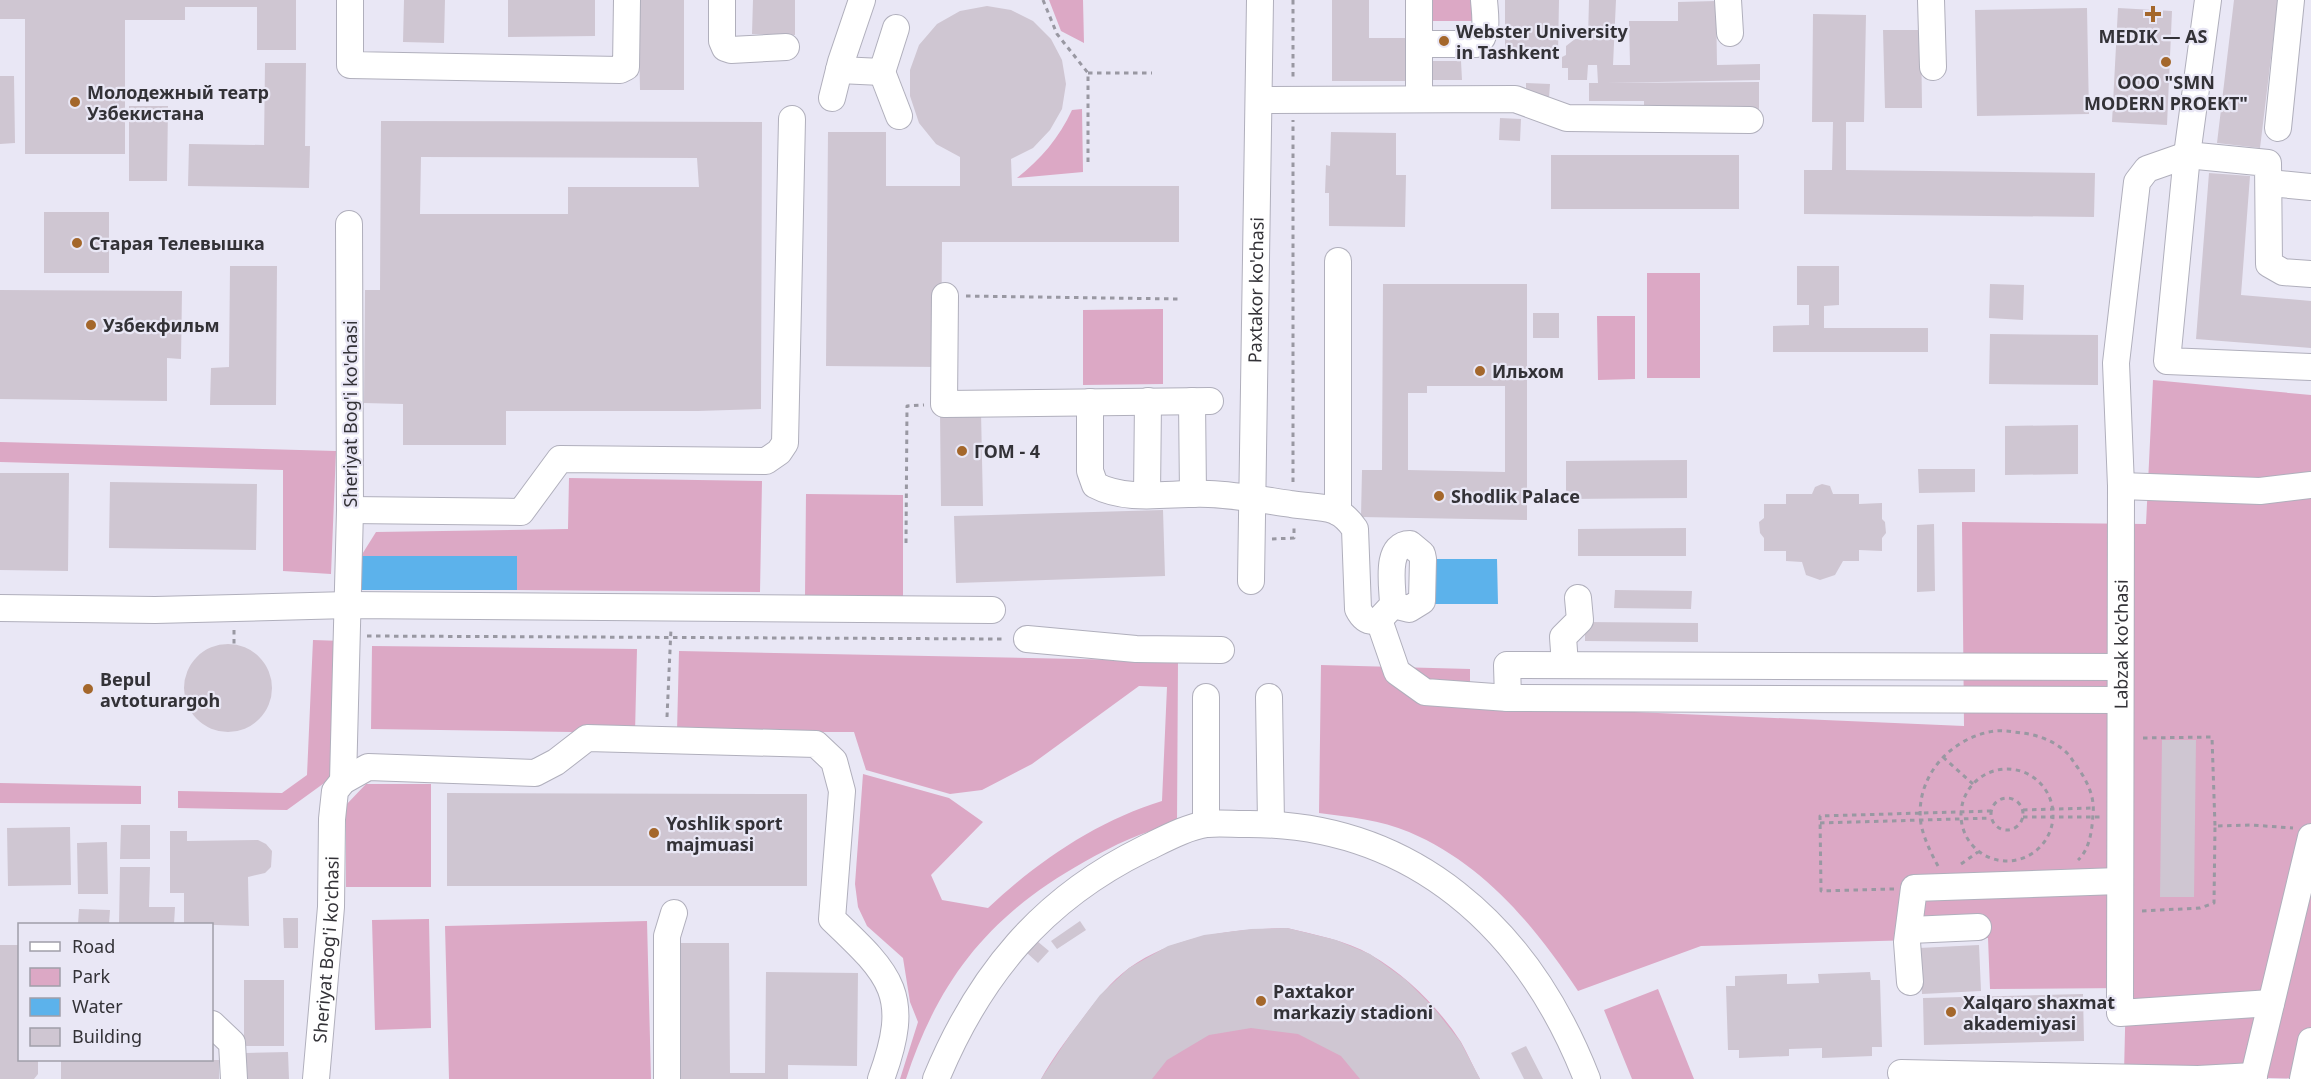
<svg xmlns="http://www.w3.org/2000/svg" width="2311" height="1079" viewBox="0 0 2311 1079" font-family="'Noto Sans',sans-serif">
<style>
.green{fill:#dca8c5}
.water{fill:#5cb2eb}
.building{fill:#cfc6d2;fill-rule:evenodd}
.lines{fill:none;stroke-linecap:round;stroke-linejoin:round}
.minor-casing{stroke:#b0afbc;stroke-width:28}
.path{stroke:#9998a2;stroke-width:3;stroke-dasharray:4.5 4.5;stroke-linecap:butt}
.minor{stroke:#fff;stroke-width:26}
.poi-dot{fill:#a4672b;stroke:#e9e7f5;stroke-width:2}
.labels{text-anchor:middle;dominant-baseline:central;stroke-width:4.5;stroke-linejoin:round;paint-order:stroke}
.poi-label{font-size:18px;font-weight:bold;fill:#333237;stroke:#e9e7f5;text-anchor:start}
.street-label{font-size:18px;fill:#333237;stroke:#e9e7f5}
</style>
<rect width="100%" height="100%" fill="#e9e7f5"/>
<path class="green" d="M1049,0H1083L1084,43L1061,31Z
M1429,0H1475V21H1429Z
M1082,109L1083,172L1017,178C1041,159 1059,138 1072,110Z
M1647,273H1700V378H1647Z
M1163,309V384L1083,385V310Z
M1597,316H1635V379L1598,380Z
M2153,380L2311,395V1079L2124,1074L2126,988L1990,989L1988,938L1701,946L1578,991C1534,925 1484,864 1409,832C1381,820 1349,817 1319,813L1321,665L1470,669V705L1964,726L1962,522L2146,524Z
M0,442L336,451L331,574L283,571V470L0,462Z
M569,478L762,481L760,592L517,590V557L361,556L376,532L568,529Z
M806,494L903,495V597L805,596Z
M313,640L343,641L338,773L287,810L178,808V791L282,793L307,775Z
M372,646L637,649L635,733L371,729Z
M679,651L1178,661L1177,824C1143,831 1114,845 1084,862C991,914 939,978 906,1079H900L918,1022L910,1002L903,958L867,926L858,907L855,884L863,774L949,798L983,822L931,875L942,900L988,908C1038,861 1097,821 1162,801L1167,687L1139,686L1032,764L982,790L950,794L866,770L854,732H677Z
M0,783L141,786V804L0,803Z
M366,784H431V887H346V805Z
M429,919L431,1028L375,1030L372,920Z
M647,921L651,1079H449L445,926Z
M1287,928C1315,935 1346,940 1371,955C1406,975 1439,1008 1461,1042C1468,1054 1473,1067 1480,1079H1041C1052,1059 1066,1040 1080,1022C1094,1003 1110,982 1129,968C1175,935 1233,929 1287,928Z
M1658,989L1694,1079H1632L1604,1010Z"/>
<path class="water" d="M361,556H517V590H361Z
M1433,559H1497L1498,604H1433Z"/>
<path class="building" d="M0,0H296V50H257V7H185V20H125V154H25V19H0Z
M404,0H445L444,43L403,42Z
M508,0H595V36L508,37Z
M638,0H684V90H640Z
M753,0H795V35L752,34Z
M1332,0H1369V38H1409V81H1332Z
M1505,0H1559L1558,54H1505Z
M1589,0H1616L1613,65H1630L1629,21H1678V2L1716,1L1717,65L1760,64V80L1607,83L1759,82V111H1644V101H1589V83H1598L1597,65H1588L1587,80H1568V68H1562V57L1566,55V46L1575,39H1588Z
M2234,0H2278L2260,148L2217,143Z
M987,6L1011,10L1033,21L1051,39L1062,60L1066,84L1062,109L1050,130L1033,148L1011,159L1012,186H1179V242H942L941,367L826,366L828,132H886V186H960V157L936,144L919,123L910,96V70L919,45L937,24L960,11Z
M2087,8L2089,114L1977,116L1975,10Z
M2118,8L2172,11L2167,125L2112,122Z
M1813,14L1866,15L1864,122H1846V170L2095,173L2094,217L1804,214V170H1832L1833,122H1812Z
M1883,30H1921L1922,108H1885Z
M1431,61H1461L1462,80H1431Z
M265,63H306L305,146H310L309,188L188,186L189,144L264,145Z
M0,76H14L15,143L0,144Z
M1526,83L1550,84L1549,98L1526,97Z
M129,106H168L167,181H129Z
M1500,118L1521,119L1520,141L1499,140Z
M381,121L762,122L761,409L698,411H506V445H403V404L364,403L365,290H380ZM421,157L697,158L699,187H568V214H420Z
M1331,132L1396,133V175H1406L1405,227L1329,226V193H1325L1326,165L1330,166Z
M1551,155H1739V209H1551Z
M2209,173L2250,176L2241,295L2311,301V348L2196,339Z
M44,212H109V273H44Z
M230,266H277L276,405H210L211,368L229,367Z
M1797,266H1839V305L1824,306V328H1928V352H1773V326L1809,325V305H1797Z
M1383,284H1527V520L1361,517L1362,470H1382ZM1427,386H1505V472L1408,470V393H1427Z
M1990,284L2024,285L2023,320L1989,318Z
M0,290L182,291L181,359L167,358V401L0,399Z
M1533,313H1559V338H1533Z
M1990,334L2098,335V385L1989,384Z
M981,412L983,506H941L940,413Z
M2078,425V474L2005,475V426Z
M1687,460V498L1566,499V461Z
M1918,469H1975V492L1919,493Z
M0,473H69L68,571L0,570Z
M110,482L257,484L256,550L109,548Z
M1822,484L1830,486L1833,494H1859V504L1882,503V519L1885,522L1886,533L1882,538V551L1859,550V561H1843L1835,575L1820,580L1806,575L1802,562L1786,561V551H1764V538L1760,533L1759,522L1764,518V504H1786V494H1812L1815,487Z
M1163,510L1165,576L956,583L954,516Z
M1934,524L1935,591L1917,592V525Z
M1686,528V556H1578V529Z
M1615,590L1692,591L1691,609L1614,608Z
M1585,622L1698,623V642L1585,641Z
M184 688a44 44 0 1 1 88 0a44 44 0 1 1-88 0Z
M2162,740H2196L2194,897H2160Z
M447,793L807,794V886H447Z
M121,825H150V859H120Z
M70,827L71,885L8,886L7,828Z
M170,831H187V841L258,840L266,844L272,851L271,867L265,873L248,877L249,926L184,924V893H170Z
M107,842L108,894H78L77,843Z
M120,867H150L149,907H175L174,924H119Z
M79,909L110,910L109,924H78Z
M283,918H298V948H284Z
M1080,921L1086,930L1057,949L1051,941Z
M1287,928L1336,940L1370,954L1406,980L1433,1007L1460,1041L1480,1079H1360L1341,1056L1298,1034L1251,1028L1209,1035L1167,1060L1152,1079H1041L1070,1035L1100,995L1129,968L1168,946L1204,935L1251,929Z
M1037,941L1049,951L1038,963L1027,953Z
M681,943H729L730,1073H765L766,972L858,973L857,1066L788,1065V1079H679Z
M0,945H20V1060H38V1074L34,1079H0Z
M1979,945L1981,991L1922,994L1919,948Z
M1870,972L1871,980H1880L1882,1047H1872V1056L1822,1058V1048L1789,1049V1056L1739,1058V1050H1728L1726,986H1735V976L1787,974V984L1819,983L1818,974Z
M244,980H284V1046H244Z
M2083,994L2084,1041L1924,1045L1923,998Z
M1526,1046L1543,1079H1524L1511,1053Z
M288,1052L289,1079H246V1053Z
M61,1060H219V1079H61Z"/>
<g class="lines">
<g class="minor-casing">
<g id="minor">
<path d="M350,0V65L620,70L626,67L627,0"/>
<path d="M722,0V41L725,48L731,50L786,47"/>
<path d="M1419,0V98"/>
<path d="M1728,0L1730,33"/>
<path d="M1931,0L1933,67"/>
<path d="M2208,0L2187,155L2167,361L2311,367"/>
<path d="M1419,44H1477C1489,34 1485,15 1484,0"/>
<path d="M839,70L882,72L896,28"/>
<path d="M882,72L899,116"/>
<path d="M832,98L841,62L862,0"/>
<path d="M1259,100L1515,99L1567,118L1750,120"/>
<path d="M2278,128L2291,0"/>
<path d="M2269,183L2311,187"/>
<path d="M1338,261V512"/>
<path d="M945,296L944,404L1210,401"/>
<path d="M1192,401L1193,494"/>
<path d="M1090,402V471L1095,485C1129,503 1172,492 1209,494C1236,495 1263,500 1291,504C1318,509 1337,502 1355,529L1358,609C1363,619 1368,623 1379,620L1393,605C1393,588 1384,544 1410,544L1422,554L1423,559L1422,601L1409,609L1393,605"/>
<path d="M2121,486L2260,491L2311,485"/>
<path d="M1147,495L1148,401"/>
<path d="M350,510L521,512L560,459L766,461L779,452L785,443L792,119"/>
<path id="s1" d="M1251,581L1260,0"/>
<path d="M0,608L155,610L348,605L992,610"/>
<path d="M1379,620L1397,672L1425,692L1508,698L2120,700"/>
<path d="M1027,639L1136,649L1221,650"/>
<path d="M1565,665L1563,637L1580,620L1578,598"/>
<path d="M1206,697V824"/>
<path d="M1269,697L1271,823"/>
<path d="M1508,698L1507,665L2120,667"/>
<path d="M343,781L350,510L349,224"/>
<path d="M1910,930L1978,927"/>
<path d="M1910,982L1907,942L1914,888L2119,881"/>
<path id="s2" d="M2271,1003L2120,1013L2121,486L2116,363L2137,182L2147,169L2187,155L2268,163L2269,264L2283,272L2311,274"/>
<path d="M212,1024L232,1043L234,1079"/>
<path d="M1901,1073L2198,1079L2254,1076"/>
<path id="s3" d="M316,1079L331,907L332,819L335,791L343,781L368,767L535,773L556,762L587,738L816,744L834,761L842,791L832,919C892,976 912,995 881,1079"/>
<path d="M667,1079V936L674,913"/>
<path d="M936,1079C979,975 1042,899 1144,849C1163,840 1186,827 1207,824C1219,823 1232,824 1244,824C1413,822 1528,928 1587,1079"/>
<path d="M2253,1079L2311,837"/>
<path d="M2303,1079L2311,1041"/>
</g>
</g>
<path class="path" d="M1043,0L1057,34L1088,73V166
M1293,0V77
M1088,73H1152
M966,296L1180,299
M1293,482V120
M1272,539L1294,538V525
M906,543L907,406L924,405
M234,630V644
M367,636L1005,639
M667,717L671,628
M2143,738L2212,737L2215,826
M1943,757L1973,784
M1961 815a46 46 0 1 1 92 0a46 46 0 1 1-92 0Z
M1991 814a16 16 0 1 1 32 0a16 16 0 1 1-32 0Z
M2023,810L2094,808
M2023,817H2100
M1820,823L1991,818
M1961,864L1978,852
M1938,866C1931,853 1924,839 1921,824C1914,778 1950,737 1995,731C2003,730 2013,732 2022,733C2038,735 2055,741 2067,753C2071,757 2074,763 2078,768C2087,781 2095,797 2093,814C2092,830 2090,849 2078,860
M1894,889L1821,891L1820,816L1991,811
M2142,911L2200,908L2214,903L2215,826L2251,825L2293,828"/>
<use href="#minor" class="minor"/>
</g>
<g class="poi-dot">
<path d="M2150 5h6v6h6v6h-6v6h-6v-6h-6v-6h6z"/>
<circle cx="1444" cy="41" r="6"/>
<circle cx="2166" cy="62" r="6"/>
<circle cx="75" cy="102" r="6"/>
<circle cx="77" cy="243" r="6"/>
<circle cx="91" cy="325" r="6"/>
<circle cx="1480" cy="371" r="6"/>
<circle cx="962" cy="451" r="6"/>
<circle cx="1439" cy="496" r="6"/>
<circle cx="88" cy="689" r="6"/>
<circle cx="654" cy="833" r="6"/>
<circle cx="1261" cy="1001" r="6"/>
<circle cx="1951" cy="1012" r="6"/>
</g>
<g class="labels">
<g class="poi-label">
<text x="1456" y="31">Webster University<tspan x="1456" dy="21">in Tashkent</tspan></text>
<text x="2153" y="36" text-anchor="middle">MEDIK — AS</text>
<text x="2166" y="82" text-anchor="middle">OOO "SMN<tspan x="2166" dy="21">MODERN PROEKT"</tspan></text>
<text x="87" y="92">Молодежный театр<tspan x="87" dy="21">Узбекистана</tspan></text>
<text x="89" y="243">Старая Телевышка</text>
<text x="103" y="325">Узбекфильм</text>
<text x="1492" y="371">Ильхом</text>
<text x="974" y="451">ГОМ - 4</text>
<text x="1451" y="496">Shodlik Palace</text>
<text x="100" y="679">Bepul<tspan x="100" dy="21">avtoturargoh</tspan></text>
<text x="666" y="823">Yoshlik sport<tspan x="666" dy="21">majmuasi</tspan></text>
<text x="1273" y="991">Paxtakor<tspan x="1273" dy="21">markaziy stadioni</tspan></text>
<text x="1963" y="1002">Xalqaro shaxmat<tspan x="1963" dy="21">akademiyasi</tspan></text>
</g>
<g class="street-label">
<text stroke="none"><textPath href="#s1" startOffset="291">Paxtakor ko'chasi</textPath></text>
<text transform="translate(350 414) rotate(-90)">Sheriyat Bog'i ko'chasi</text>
<text stroke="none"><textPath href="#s2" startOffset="520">Labzak ko'chasi</textPath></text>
<text stroke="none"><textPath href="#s3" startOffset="130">Sheriyat Bog'i ko'chasi</textPath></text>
</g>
</g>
<rect x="18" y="923" width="195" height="138" fill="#e9e7f5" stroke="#a09fa9" stroke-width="1.5"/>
<rect x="30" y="942" width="30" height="9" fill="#ffffff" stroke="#a09fa9" stroke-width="1.5"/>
<text x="72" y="953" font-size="18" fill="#333237">Road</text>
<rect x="30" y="968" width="30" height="18" fill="#dca8c5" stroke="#a09fa9" stroke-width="1.5"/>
<text x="72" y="983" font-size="18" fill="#333237">Park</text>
<rect x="30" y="998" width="30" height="18" fill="#5cb2eb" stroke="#a09fa9" stroke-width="1.5"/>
<text x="72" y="1013" font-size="18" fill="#333237">Water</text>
<rect x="30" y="1028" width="30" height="18" fill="#cfc6d2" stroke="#a09fa9" stroke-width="1.5"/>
<text x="72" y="1043" font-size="18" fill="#333237">Building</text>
</svg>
